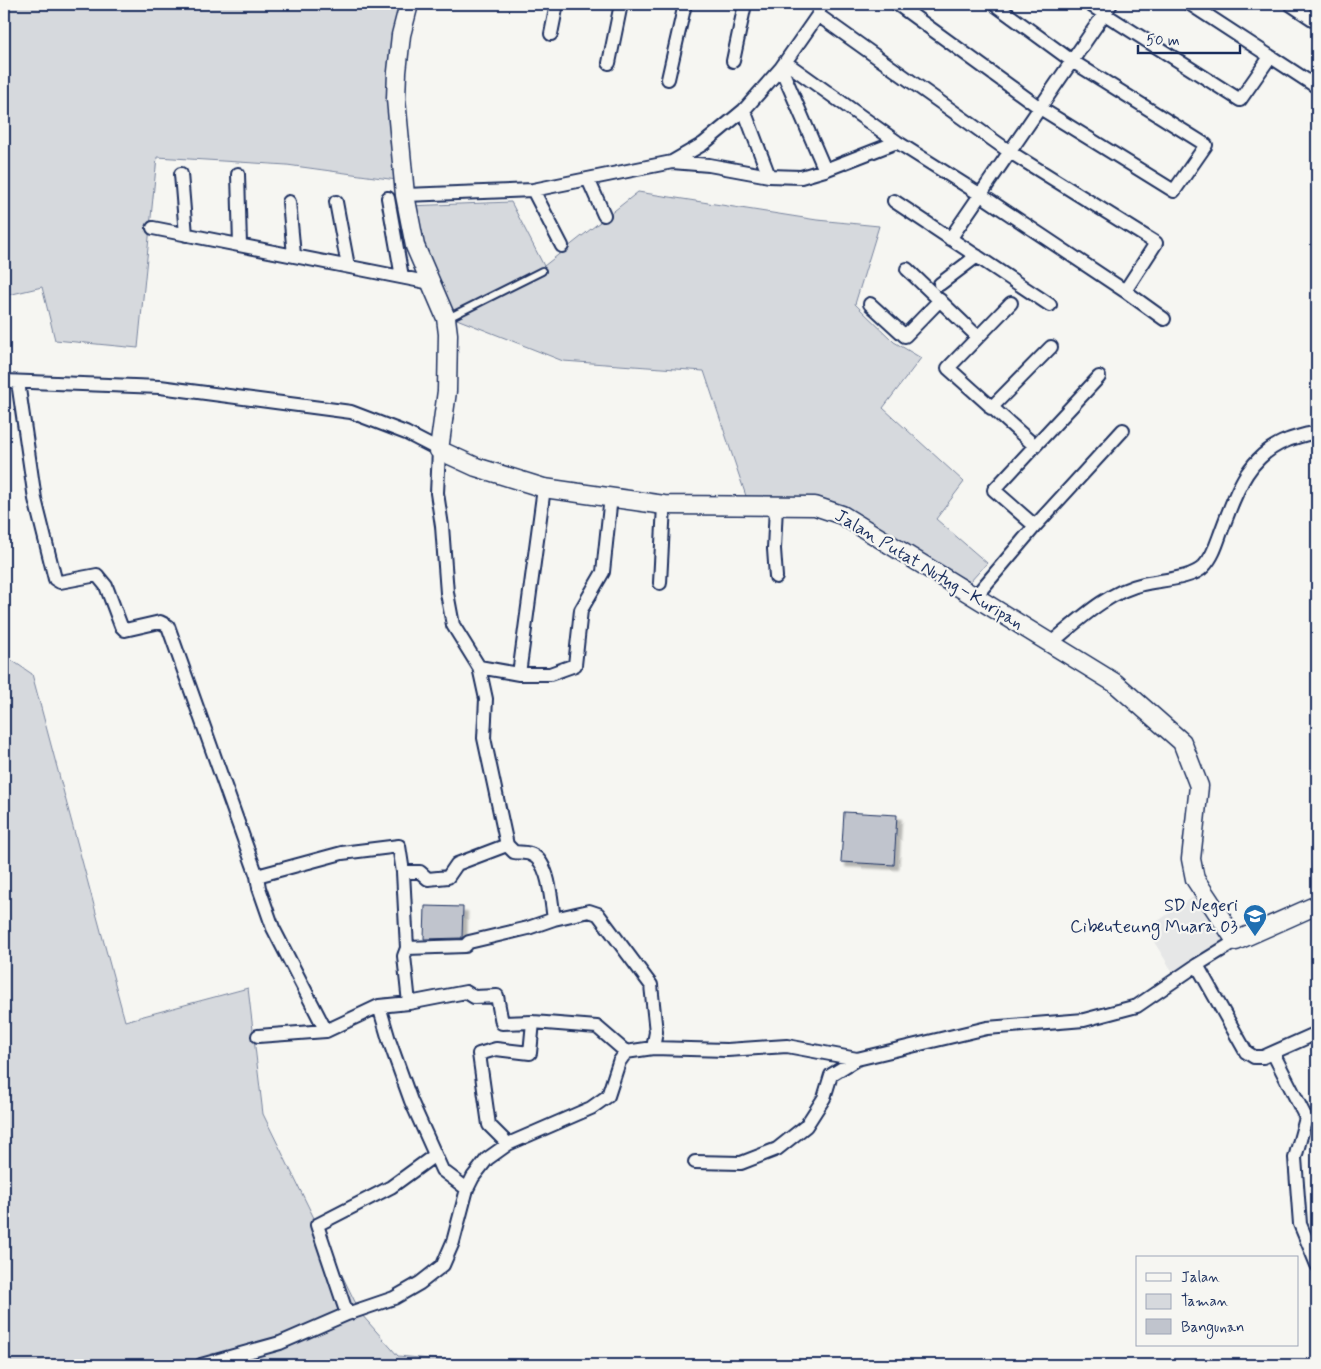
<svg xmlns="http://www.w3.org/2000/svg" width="1321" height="1369" viewBox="0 0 1321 1369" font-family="Mynerve,sans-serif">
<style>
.built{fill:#e6e7e7}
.green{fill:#d6d9dd;stroke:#78849e}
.building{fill:#c0c4cd;stroke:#1b2f5e;filter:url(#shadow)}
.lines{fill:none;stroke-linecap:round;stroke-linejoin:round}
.lane-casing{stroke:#1b2f5e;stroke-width:10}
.street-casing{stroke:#1b2f5e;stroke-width:16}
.secondary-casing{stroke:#1b2f5e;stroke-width:21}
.lane{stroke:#f6f6f2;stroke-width:6}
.street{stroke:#f6f6f2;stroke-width:12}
.secondary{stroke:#f6f6f2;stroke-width:18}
.labels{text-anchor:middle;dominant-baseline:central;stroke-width:4.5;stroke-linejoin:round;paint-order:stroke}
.street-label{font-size:18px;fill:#1b2f5e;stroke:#f6f6f2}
.poi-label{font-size:18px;fill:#1b2f5e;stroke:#f6f6f2;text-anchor:end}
</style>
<defs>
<filter id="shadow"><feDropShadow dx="4.5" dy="4.5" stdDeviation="1" flood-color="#0004"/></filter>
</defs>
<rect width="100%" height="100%" fill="#f6f6f2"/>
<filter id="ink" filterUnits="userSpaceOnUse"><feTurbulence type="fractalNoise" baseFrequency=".02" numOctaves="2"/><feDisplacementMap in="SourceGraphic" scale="10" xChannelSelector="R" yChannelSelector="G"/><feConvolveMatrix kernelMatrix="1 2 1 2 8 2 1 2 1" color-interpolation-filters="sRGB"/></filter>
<g filter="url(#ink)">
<path class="built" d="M1199,893L1230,939L1174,974L1146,929Z"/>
<path class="green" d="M4,4H405L404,181L287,165L157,157L138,348L55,340L42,287L4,296Z
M638,192L817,220L879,226L855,304L894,342L921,358L883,408L964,482L936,519L987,563L970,582L834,505L746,496L704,371L563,361L439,312L408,206L511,202L544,266Z
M4,655L32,674L125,1021L248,988L263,1114L361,1314L398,1356L474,1363L475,1365H4Z"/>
<path class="building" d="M844,812L897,815L894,865L841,862Z
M425,906L463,907L462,938L424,939Z"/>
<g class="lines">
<g class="lane-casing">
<path id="lane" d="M448,318L542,271"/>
</g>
<g class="street-casing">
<path id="street" d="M897,4L1040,108L1174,191L1206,145L1072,61L994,4
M1089,4L1240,100L1270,57
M1190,4L1317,87
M1290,4L1317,22
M818,15L1010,152L1156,243L1125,291
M551,34L557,4
M733,61L745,4
M785,62L897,142L981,195L1125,291L1164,319
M609,63L621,4
M781,68L825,170
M668,79L685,4
M744,110L769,176
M672,162L703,144L744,110L781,68L818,15L821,4
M181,174L186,235
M238,174L240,245
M588,179L604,215
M533,190L562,246
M405,195L533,190L672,162L709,165L769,176L801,177L825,170L897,142
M388,198L402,277
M894,201L1050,305
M289,202L294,255
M336,202L348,266
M153,228L431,283
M950,239L1111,4
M907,269L978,337
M940,284L977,256
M1011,303L948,368L1035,446
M870,304L905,336L940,300
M4,381L160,387L351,412L406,433L439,450L437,493L442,526L447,593L453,625L479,667L486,699L484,738L507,845L514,852C519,853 525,852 530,854C550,860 551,902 554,919L589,911L598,914L651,985L656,1032L653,1048
M18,382L35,499L55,579L60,582L97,575L106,586L121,626L125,630L160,622L168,626L257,876L342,853L399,846L403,872H420L428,879L448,877L457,864L507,845
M991,408L1051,347
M776,506L774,549L776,577
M1035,526L994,490L1099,377
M660,583L664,505
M975,597L1035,526L1123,430
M1051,643C1079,620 1107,592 1143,584C1159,580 1193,579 1204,566C1213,557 1217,543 1221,532C1235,495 1247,455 1288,440C1297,437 1307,433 1317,433
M479,667L519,674H550L575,665L581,610L603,572L611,496
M519,674L544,488
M403,872L407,948L465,946L469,942L528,928L554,919
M257,876L259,888L273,928L326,1031
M407,948L404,956L409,1003
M1197,965L1246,1052L1254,1057H1263L1317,1033
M379,1006L389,1040L411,1101L442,1170L467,1189
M258,1036L326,1031L379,1006L409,1003L466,992L474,997L497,996L502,1023L533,1022L597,1027L626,1052
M1273,1053L1306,1118L1295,1158L1300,1224L1317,1265
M508,1144L489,1125L479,1054L496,1049L530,1053L533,1022
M695,1162L741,1163L777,1149L806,1126L824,1098L831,1075L857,1059
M347,1314L317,1225L391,1187L435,1155
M201,1365L280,1343L347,1314L394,1298L420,1283L443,1265L453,1242L467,1189L473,1177L487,1159L508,1144L591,1108L608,1096L619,1062L626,1052L653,1048L727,1050L787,1046L857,1059L987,1028L1084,1020L1137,1006L1197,965L1236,941"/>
</g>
<g class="secondary-casing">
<path id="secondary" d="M409,4L401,35L397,72L396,99L405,195L415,246L446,318L448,334L447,391L439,450L476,467L544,488L664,505L815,506L842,515L1115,683L1182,742L1199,786L1191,859L1195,879L1236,941L1317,905"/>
</g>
<use href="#lane" class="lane"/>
<use href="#street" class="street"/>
<use href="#secondary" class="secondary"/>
</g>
</g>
<defs>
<g id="school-pin" transform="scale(1.25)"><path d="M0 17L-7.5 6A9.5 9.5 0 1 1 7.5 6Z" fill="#1f6fb2" stroke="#f6f6f2"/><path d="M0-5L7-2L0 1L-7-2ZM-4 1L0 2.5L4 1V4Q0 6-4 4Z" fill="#fff"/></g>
</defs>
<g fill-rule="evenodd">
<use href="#school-pin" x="1255" y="916"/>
</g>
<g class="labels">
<g class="street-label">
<text transform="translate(929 570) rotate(31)">Jalan Putat Nutug–Kuripan</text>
</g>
<g class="poi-label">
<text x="1238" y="906">SD Negeri<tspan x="1238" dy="21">Cibeuteung Muara 03</tspan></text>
</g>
</g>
<rect width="1321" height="1369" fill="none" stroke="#f6f6f2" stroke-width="20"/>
<rect x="10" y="10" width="1301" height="1349" fill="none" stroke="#1b2f5e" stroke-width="2" filter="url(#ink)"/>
<rect x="1136" y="1256" width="162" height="90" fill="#f6f6f2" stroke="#9ea6b7"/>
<rect x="1146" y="1273" width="25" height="8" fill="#f6f6f2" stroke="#9ea6b7"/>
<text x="1181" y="1282" font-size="15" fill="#1b2f5e">Jalan</text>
<rect x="1146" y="1294" width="25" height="15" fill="#d6d9dd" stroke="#9ea6b7"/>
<text x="1181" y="1306" font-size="15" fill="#1b2f5e">Taman</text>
<rect x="1146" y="1319" width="25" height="15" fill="#c0c4cd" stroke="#9ea6b7"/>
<text x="1181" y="1332" font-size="15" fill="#1b2f5e">Bangunan</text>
<path d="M1138 45v8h102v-8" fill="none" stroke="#1b2f5e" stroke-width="2.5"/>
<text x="1146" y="45" font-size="15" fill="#1b2f5e" stroke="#f6f6f2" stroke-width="4" paint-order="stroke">50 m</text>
</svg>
